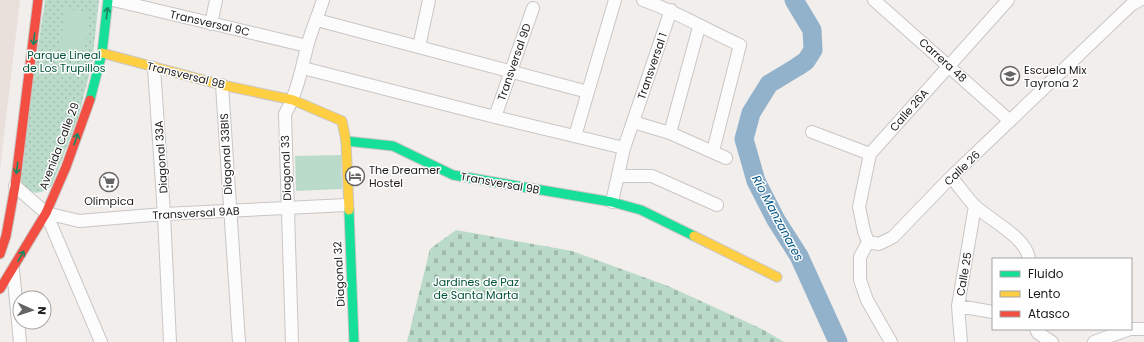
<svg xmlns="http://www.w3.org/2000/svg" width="1144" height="342" viewBox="0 0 1144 342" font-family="Poppins,sans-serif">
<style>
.built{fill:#e9dfdb}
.cemetery{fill:url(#cemetery-stones)}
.park{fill:url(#park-dots)}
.pitch{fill:#bbdbca}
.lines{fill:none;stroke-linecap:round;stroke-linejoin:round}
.river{stroke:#92b2cc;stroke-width:19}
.street-casing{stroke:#c9c6c5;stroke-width:14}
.fast-casing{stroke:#c9c6c5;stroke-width:11}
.slow-casing{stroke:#c9c6c5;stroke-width:11}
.jam-casing{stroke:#c9c6c5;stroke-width:11}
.street{stroke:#fdfcfc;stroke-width:12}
.fast{stroke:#16e098;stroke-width:9}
.slow{stroke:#ffcf43;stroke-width:9}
.jam{stroke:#f24e42;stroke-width:9}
.oneway{stroke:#19875f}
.labels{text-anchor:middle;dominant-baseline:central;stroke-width:3;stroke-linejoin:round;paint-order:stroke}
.street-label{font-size:11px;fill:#1d1b1a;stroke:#fff}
.park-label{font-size:11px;fill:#005339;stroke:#fff}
.poi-label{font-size:11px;fill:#1d1b1a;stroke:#fff;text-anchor:start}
.water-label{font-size:12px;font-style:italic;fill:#005686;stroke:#fff}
</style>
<defs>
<pattern id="cemetery-stones" width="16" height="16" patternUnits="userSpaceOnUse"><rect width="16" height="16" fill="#bbdbca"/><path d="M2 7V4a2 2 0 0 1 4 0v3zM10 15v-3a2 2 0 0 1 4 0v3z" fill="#a0bbad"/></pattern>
<pattern id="park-dots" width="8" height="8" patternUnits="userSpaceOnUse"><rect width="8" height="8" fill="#bbdbca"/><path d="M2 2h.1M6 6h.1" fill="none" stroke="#a0bbad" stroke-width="1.8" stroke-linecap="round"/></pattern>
</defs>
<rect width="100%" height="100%" fill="#f1eeec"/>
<path class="built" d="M0,0H20L0,169Z"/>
<path class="cemetery" d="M456,230L572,251L668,286L762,329L784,342H407L430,249Z"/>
<path class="park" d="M45,0H99L92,64L78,118L52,185C37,198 28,194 19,177Z"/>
<path class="pitch" d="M65,9L89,12L84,56L60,53Z
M341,155L342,189L296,191L295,156Z"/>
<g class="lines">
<path class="river" d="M794,0L812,30L813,50L806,61L797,67L769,84L751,113L744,139L756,181L776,220L799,256L838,342"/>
<g class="street-casing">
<path id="street" d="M113,0L307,46
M643,0C677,12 707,30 740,45L713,151
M874,0L1010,121
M317,20L588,92
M211,24L216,0
M419,47L429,0
M154,68L164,214L170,342
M303,68L495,117L624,148
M222,85L239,342
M495,117L533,8
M633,122L670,133L726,158
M812,132L870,154
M670,133L699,27
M575,136L615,0
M618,176H652L717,205
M951,177C959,186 966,197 975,206C990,220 1027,238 1029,259
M15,186L46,213L79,221L164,214L347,205
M612,202L624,148L671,10
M46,213L101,342
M868,242L879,244L893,237L951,177L1131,5L1140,0
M868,242L864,231L859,207L870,154L1008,0
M868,242L860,257V280L867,300L891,342
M13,270L20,342
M958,306L993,312
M1036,329L1038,333L1052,342
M1131,329H1144
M292,342L285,114C297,93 301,71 307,47C311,31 318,16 323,0
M961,342L958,306L975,206
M1094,342L1130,329"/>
</g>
<g class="fast-casing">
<path id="fast" d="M90,100L102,53L108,0
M346,141L393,146L453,175L612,202L641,210L694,236
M349,210L354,342"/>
</g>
<g class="slow-casing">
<path id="slow" d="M102,53L222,85L293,100L342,121L346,141L349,210
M694,236L777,277"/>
</g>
<g class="jam-casing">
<path id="jam" d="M0,254L6,236L15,186L38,0
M0,289L46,213L66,167L90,100"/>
</g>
<use href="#street" class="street"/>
<use href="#fast" class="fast"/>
<use href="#slow" class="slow"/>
<use href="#jam" class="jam"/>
</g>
<defs><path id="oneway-shaft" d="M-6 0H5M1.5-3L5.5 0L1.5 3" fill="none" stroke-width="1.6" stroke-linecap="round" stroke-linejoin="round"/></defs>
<g class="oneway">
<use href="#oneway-shaft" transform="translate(107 13) rotate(-83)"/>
<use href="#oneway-shaft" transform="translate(34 39) rotate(97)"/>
<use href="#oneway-shaft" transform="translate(76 139) rotate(-71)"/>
<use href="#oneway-shaft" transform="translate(17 168) rotate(97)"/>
<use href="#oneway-shaft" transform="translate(21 256) rotate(-59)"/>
</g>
<defs>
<g id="school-ring" transform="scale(1)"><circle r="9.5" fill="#fff" stroke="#676564" stroke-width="1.5"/><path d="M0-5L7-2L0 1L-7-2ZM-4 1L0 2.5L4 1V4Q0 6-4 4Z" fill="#676564"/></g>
<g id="hotel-ring" transform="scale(1)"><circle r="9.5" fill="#fff" stroke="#676564" stroke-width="1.5"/><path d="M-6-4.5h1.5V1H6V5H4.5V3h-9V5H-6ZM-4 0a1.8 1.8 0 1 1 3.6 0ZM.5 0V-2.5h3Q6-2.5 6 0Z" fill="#676564"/></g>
<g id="supermarket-ring" transform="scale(1)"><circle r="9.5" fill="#fff" stroke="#676564" stroke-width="1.5"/><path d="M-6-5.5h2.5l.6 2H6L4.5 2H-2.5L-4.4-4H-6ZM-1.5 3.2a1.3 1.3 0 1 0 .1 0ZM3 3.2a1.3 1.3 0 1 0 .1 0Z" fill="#676564"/></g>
</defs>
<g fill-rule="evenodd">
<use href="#school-ring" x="1010" y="76"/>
<use href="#hotel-ring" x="355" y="176"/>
<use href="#supermarket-ring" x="109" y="182"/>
</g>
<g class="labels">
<g class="street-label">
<text transform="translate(210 23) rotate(13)">Transversal 9C</text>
<text transform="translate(943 60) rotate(42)">Carrera 48</text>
<text transform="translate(514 62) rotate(-71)">Transversal 9D</text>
<text transform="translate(652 66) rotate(-71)">Transversal 1</text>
<text transform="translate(186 75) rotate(14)">Transversal 9B</text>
<text transform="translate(909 110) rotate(-49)">Calle 26A</text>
<text transform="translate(59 146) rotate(-69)">Avenida Calle 29</text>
<text transform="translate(226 154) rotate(-93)">Diagonal 33BIS</text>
<text transform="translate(161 157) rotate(-94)">Diagonal 33A</text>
<text transform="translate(286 168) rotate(-92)">Diagonal 33</text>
<text transform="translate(962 168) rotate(-44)">Calle 26</text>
<text transform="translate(500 183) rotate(10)">Transversal 9B</text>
<text transform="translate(196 213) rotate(-3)">Transversal 9AB</text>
<text transform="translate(339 274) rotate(-93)">Diagonal 32</text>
<text transform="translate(964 274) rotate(-80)">Calle 25</text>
</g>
<g class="park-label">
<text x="64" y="55">Parque Lineal<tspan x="64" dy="13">de Los Trupillos</tspan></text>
<text x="476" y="282">Jardines de Paz<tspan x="476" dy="13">de Santa Marta</tspan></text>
</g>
<g class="poi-label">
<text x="1024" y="70">Escuela Mix<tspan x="1024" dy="13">Tayrona 2</tspan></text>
<text x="369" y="170">The Dreamer<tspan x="369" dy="13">Hostel</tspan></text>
<text x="109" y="201" text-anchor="middle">Olímpica</text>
</g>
<g class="water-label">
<text transform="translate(778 218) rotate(62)">Río Manzanares</text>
</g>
</g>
<rect x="992" y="258" width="140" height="72" fill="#ffffff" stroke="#a5a4a3"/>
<rect x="1000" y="271" width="20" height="6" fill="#16e098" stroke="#a5a4a3"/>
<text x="1028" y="278" font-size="12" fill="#1d1b1a">Fluido</text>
<rect x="1000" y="291" width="20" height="6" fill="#ffcf43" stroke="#a5a4a3"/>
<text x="1028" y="298" font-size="12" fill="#1d1b1a">Lento</text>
<rect x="1000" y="311" width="20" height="6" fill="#f24e42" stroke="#a5a4a3"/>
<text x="1028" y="318" font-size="12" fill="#1d1b1a">Atasco</text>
<g transform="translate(32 310) rotate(93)"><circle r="19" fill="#ffffff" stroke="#a5a4a3"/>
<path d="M0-3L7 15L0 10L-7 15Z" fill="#676564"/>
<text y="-6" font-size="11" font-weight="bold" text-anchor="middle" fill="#1d1b1a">N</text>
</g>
</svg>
